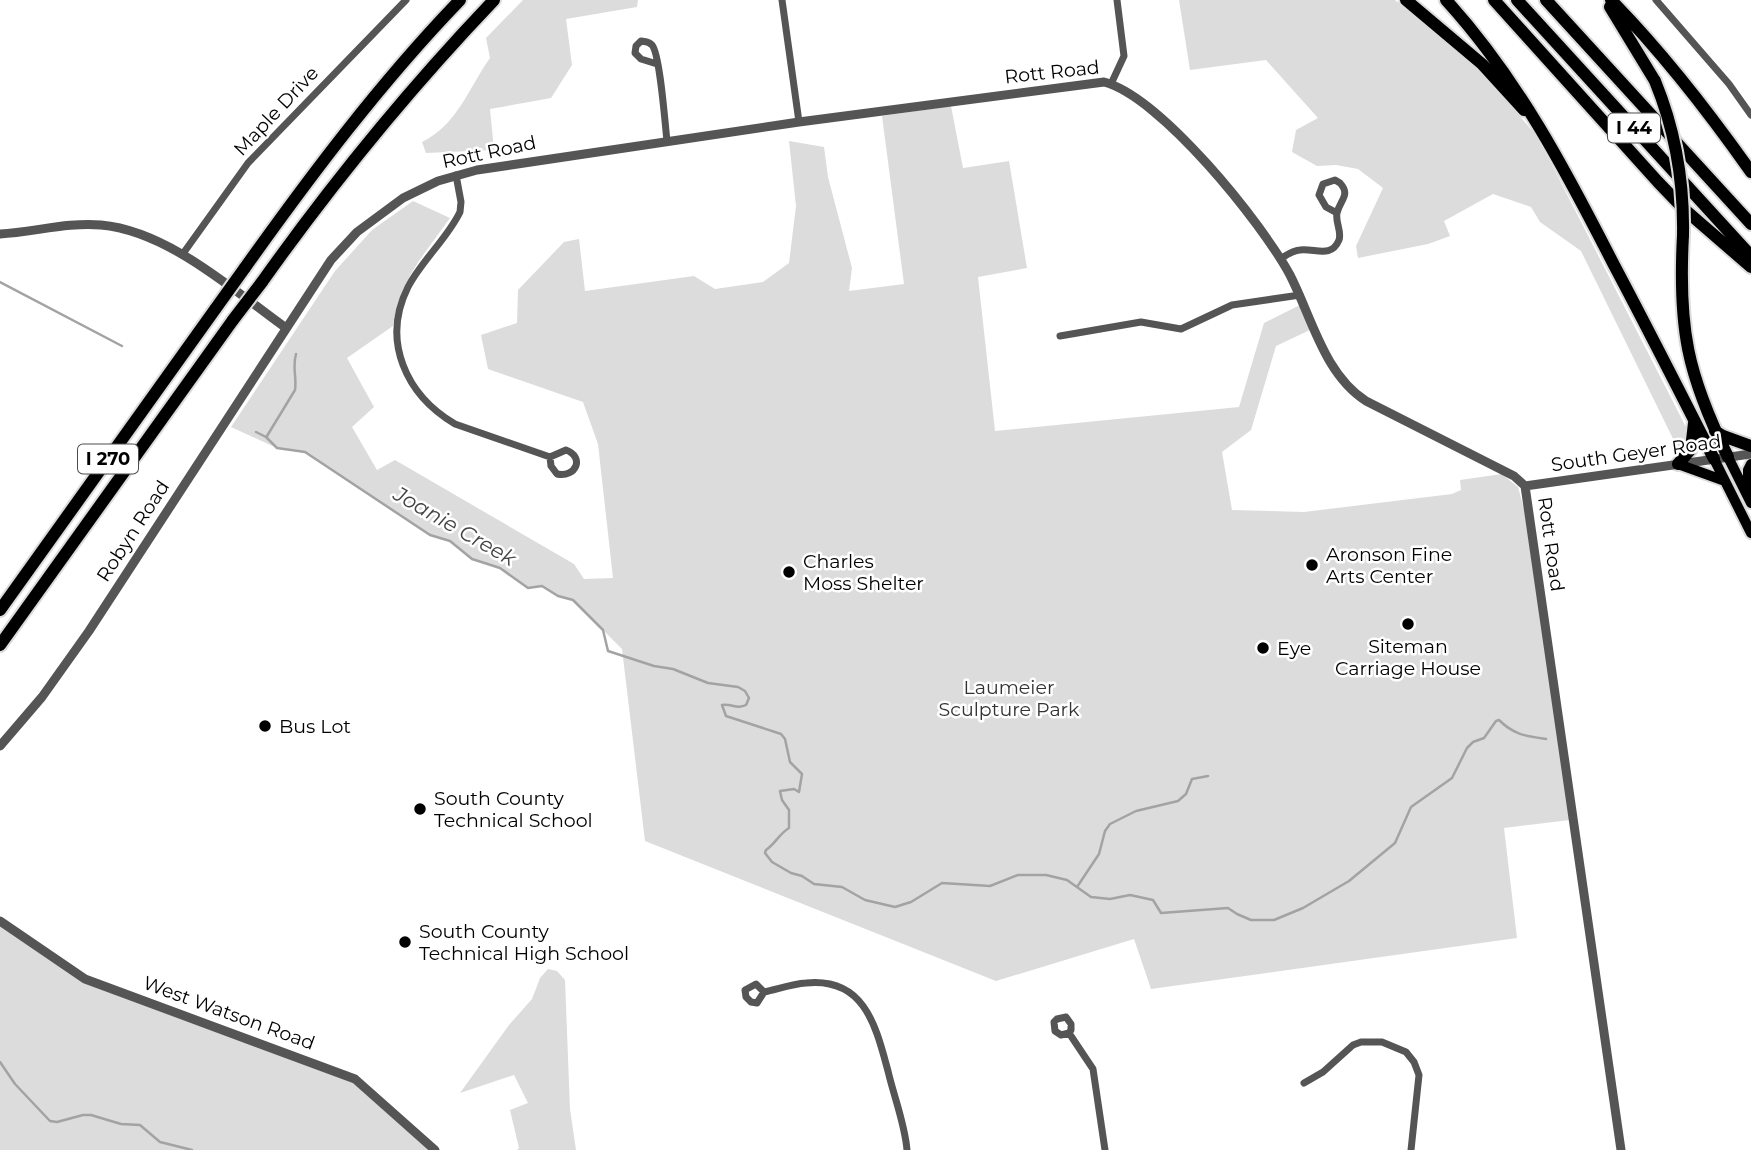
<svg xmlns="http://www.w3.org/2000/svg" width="1751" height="1150" viewBox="0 0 1751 1150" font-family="Montserrat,sans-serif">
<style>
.green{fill:#dcdcdc}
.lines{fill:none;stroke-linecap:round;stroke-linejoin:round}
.stream{stroke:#a3a3a3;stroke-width:2.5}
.primary-casing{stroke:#dbdbdb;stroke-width:14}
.motorway-casing{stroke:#dbdbdb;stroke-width:16}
.minor{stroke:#555;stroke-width:7}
.tertiary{stroke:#555;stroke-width:9}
.primary{stroke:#000;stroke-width:10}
.motorway{stroke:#000;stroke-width:12}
.motorway-bridge-casing{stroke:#dbdbdb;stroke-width:16;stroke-linecap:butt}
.motorway-bridge{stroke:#000;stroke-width:12}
.poi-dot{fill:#000;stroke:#fff;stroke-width:2.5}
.labels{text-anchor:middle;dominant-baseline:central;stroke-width:5;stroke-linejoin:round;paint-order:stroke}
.shield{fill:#fff;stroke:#4c4c4c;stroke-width:2}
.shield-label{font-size:18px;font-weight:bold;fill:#000}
.street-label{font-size:19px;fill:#000;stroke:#fff}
.poi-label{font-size:19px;fill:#000;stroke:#fff;text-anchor:start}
.park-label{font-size:19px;fill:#333;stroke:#fff}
.water-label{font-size:21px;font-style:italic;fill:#444;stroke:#fff}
</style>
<rect width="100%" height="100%" fill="#fff"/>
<path class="green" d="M523,0H638L637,7L566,19L572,65L551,98L490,109L494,150L426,153L422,142C458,124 468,89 490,58L486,38Z
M1179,0H1395L1483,73L1535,134L1554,169L1689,433V441L1681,455L1581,251L1540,222L1531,207L1493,194L1444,221L1450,236L1428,244L1358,258L1356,246L1383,188L1358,169L1336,165L1317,166L1292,152L1296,130L1318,118L1266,60L1190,70Z
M951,106L963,168L1009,161L1027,268L978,277L995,431L1239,407L1264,323L1300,305L1312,329L1276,346L1251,430L1222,452L1232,510L1304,512L1452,494L1461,490L1460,480L1502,474L1518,487L1524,509L1570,820L1504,828L1517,938L1151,989L1134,939L996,981L645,841L622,649L573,600L558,596L542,586L528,588L500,568L472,559L450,541L430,535L305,452L277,448L231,427L335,271L372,230L413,201L450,218C424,255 400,279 393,326L347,358L374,407L352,427L377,470L395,460L574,564L584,579L613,578L598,444L583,402L488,369L481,335L517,323L518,290L564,242L579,239L585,291L694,276L715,289L763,282L789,263L796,206L789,141L824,147L828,177L852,268L849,291L904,284L882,116Z
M0,921L85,979L347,1075L435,1150H0Z
M548,969L557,971L565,980L570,1109L576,1150H517L519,1148L510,1110L528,1103L514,1075L460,1093L509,1025L532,999L540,978Z"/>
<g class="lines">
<path class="stream" d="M0,282L122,346
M256,432L266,437L277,448L305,452L430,535L450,541L472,559L500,568L528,588L542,586L558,596L573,600L603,630L608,651L654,666L673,669L708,683L738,687L745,691L749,698L746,705C737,710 731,703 722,705L726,716L781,734L785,739L790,762L802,774L799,792L794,789L780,791L782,800L789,810V828C779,834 776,843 766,850L765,853L772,862L791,873L802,876L814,884L842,887L865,900L895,907L911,902L942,883L990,886L1018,875H1046L1067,880L1091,897L1110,899L1130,895L1153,900L1161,913L1228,908L1237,914L1251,920H1274L1303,908L1349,881L1395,843L1411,807L1452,778L1467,748L1473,742L1484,738L1496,721L1499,720C1514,735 1526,736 1546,739
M267,436L295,390C297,377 292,367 296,354
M1077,887L1099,854L1105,831L1110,824L1136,811L1178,801L1186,794L1192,779L1208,776
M0,1062L15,1084L50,1121L57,1122L83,1115H91L121,1124L140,1125L160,1142L192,1150"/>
<g class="primary-casing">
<path id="primary" d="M1728,457L1751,503
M1714,459L1751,533
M1678,464L1725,481
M1748,494V470L1751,464"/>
</g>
<g class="motorway-casing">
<path id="motorway" d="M1406,0L1482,64L1524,110
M1446,0C1518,79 1566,171 1614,265C1648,329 1681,394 1714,459
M1494,0L1658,182L1684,209L1751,267
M1517,0L1751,256
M1546,0L1751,224
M1611,0C1663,53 1708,111 1751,172
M1610,7L1655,81
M1683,235C1678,328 1687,374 1728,457
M244,269C311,175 380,83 460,0
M262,282C333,182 410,88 494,0
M1715,431L1723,436L1751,446
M1678,464L1691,449L1694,423
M0,610L216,308
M0,645L233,320"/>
</g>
<path class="minor" d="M782,0L799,122
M1656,0L1729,84L1751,115
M657,64L641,59L635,53L636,46L641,41C646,42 648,41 652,45C660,54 665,124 667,141
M1111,84L1124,56L1117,0
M456,175L461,202L460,212C447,239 422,260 408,287C381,341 406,395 455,424L550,457L566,450C585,457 576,478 557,474L551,466L550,457
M182,255L248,163L406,0
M1280,259C1287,255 1293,250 1300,250C1315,248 1331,259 1339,240C1342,231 1335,222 1337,213C1340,200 1351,195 1340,183L1335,180L1323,184L1319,195L1326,207L1337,213
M1060,336L1141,322L1181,329L1232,305L1300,295
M764,992L756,984L745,990L746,997L751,1002L757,1003L764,992C778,989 792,984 806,983C865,977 876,1027 888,1071C894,1097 905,1124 907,1150
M1069,1033L1061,1035L1055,1031L1054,1022L1057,1019L1066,1017L1071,1024V1030L1069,1033L1093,1069L1105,1150
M1304,1083L1323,1072L1353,1045L1361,1042H1382L1406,1052L1414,1062L1419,1075L1411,1150"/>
<path class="tertiary" d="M0,234C34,232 68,222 101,225C168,231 233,290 286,328
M1525,486L1751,454
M0,746L42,697L89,631L331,260L357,232L403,198L438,181L477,170L799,122L1104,82C1161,97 1262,223 1290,275C1312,318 1324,374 1366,401L1514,476L1525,486L1621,1150
M0,921L85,979L355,1079L435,1150"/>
<use href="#primary" class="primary"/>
<use href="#motorway" class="motorway"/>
<g class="motorway-bridge-casing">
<path id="motorway-bridge" d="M1655,81C1676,132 1684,181 1683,235
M216,308L244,269
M233,320L262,282"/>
</g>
<use href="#motorway-bridge" class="motorway-bridge"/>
</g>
<g class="poi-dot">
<circle cx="1312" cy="565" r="7"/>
<circle cx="789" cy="572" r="7"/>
<circle cx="1408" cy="624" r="7"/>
<circle cx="1263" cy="648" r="7"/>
<circle cx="265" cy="726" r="7"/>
<circle cx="420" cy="809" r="7"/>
<circle cx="405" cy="942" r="7"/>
</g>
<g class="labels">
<g class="shield">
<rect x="1608" y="113.5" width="52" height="29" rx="5"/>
<rect x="78" y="444.5" width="60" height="29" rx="5"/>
</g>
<g class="shield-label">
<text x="1634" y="128">I 44</text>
<text x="108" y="459">I 270</text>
</g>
<g class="street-label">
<text transform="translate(1052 72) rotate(-6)">Rott Road</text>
<text transform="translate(276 111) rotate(-47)">Maple Drive</text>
<text transform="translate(489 152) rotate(-12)">Rott Road</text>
<text transform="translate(1636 453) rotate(-8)">South Geyer Road</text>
<text transform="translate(133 531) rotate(-57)">Robyn Road</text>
<text transform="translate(1551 544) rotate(82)">Rott Road</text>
<text transform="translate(229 1013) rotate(20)">West Watson Road</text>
</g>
<g class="poi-label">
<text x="1326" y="554">Aronson Fine<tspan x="1326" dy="22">Arts Center</tspan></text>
<text x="803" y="561">Charles<tspan x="803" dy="22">Moss Shelter</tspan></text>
<text x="1408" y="646" text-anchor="middle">Siteman<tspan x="1408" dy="22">Carriage House</tspan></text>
<text x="1277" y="648">Eye</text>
<text x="279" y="726">Bus Lot</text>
<text x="434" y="798">South County<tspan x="434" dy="22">Technical School</tspan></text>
<text x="419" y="931">South County<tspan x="419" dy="22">Technical High School</tspan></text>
</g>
<g class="park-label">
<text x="1009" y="687">Laumeier<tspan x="1009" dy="22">Sculpture Park</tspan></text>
</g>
<g class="water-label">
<text transform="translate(455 526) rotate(30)">Joanie Creek</text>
</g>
</g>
</svg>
